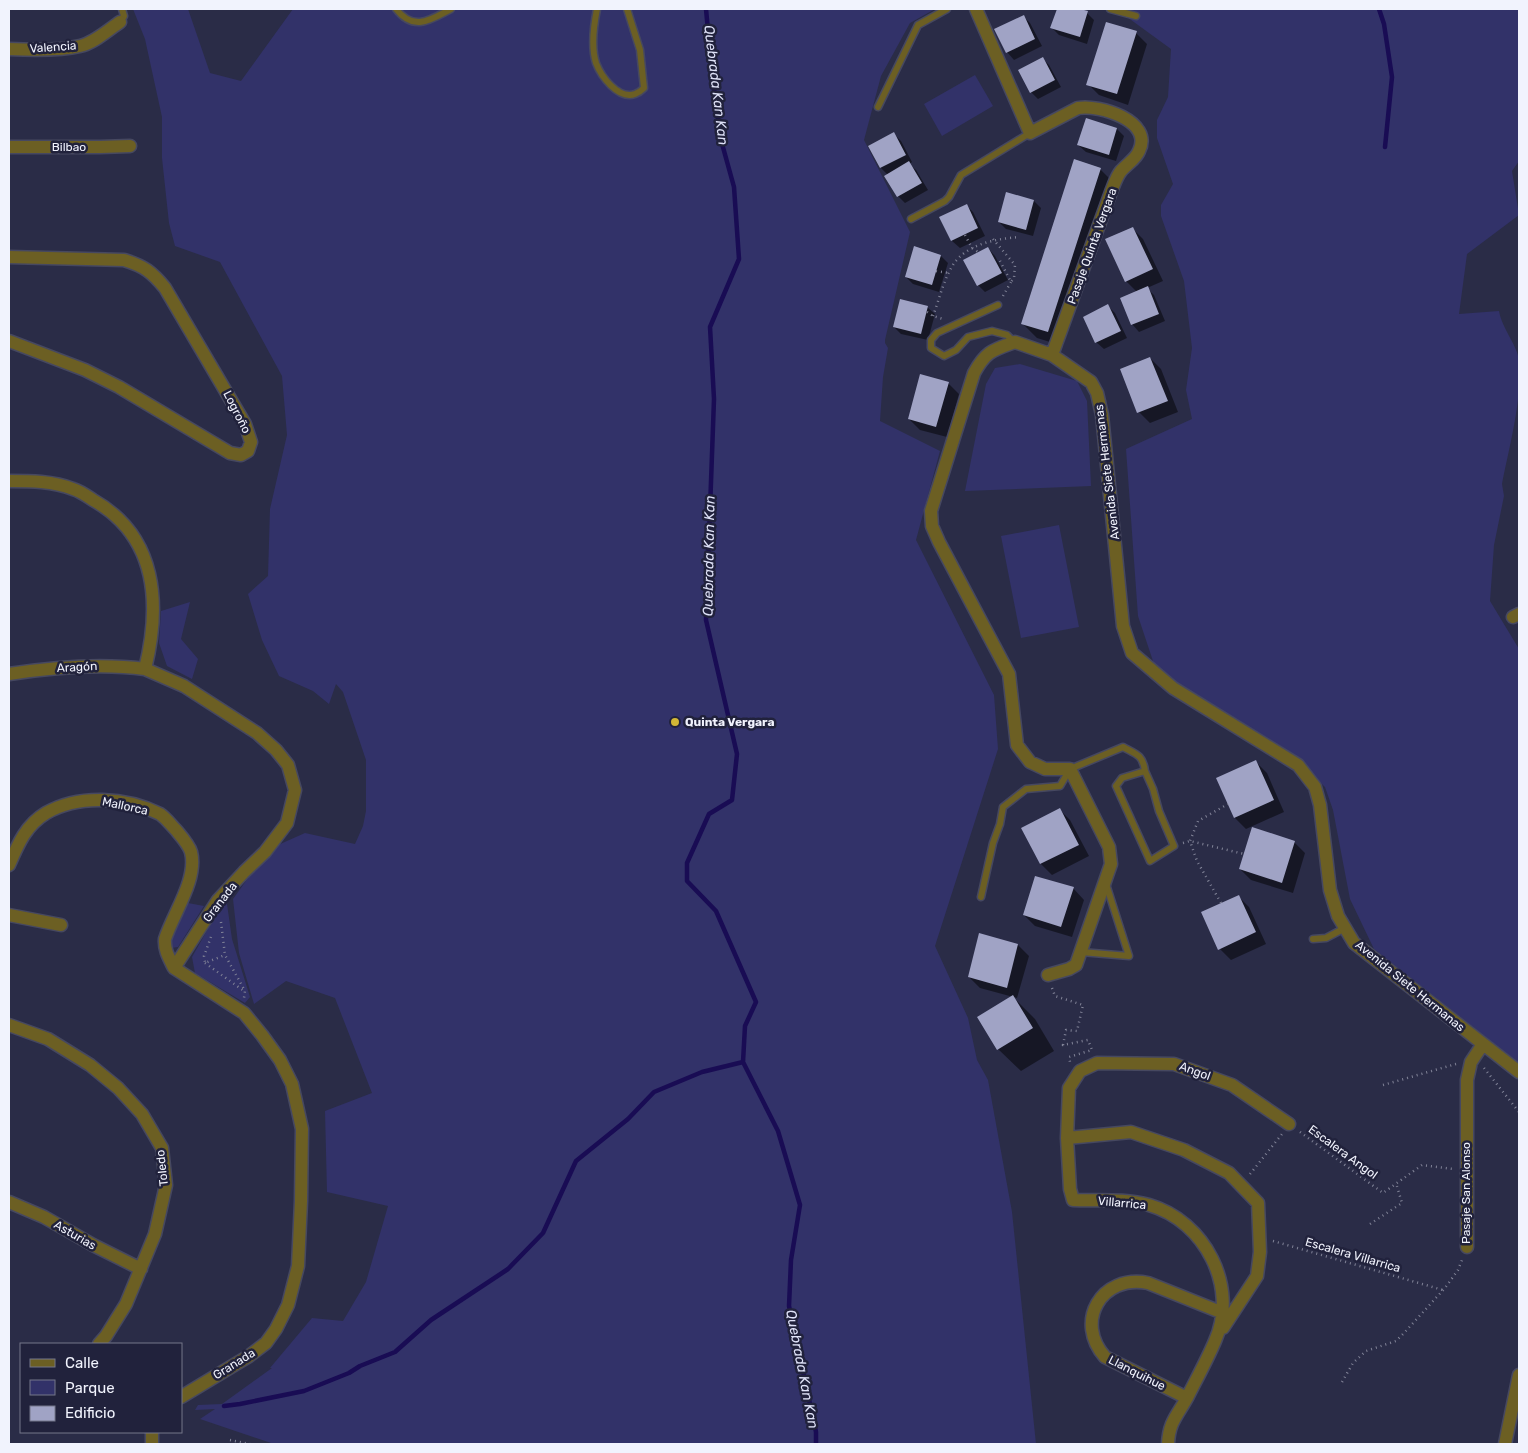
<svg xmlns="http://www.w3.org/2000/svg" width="1528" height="1453" viewBox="0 0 1528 1453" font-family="Rubik,sans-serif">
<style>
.green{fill:#323269}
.shadow{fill:#0007}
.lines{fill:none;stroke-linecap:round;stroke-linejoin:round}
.stream{stroke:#190c54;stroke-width:4.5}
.building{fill:#a0a3c5}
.lane-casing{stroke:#464860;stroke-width:9}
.street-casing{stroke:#464860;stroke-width:15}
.path{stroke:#828498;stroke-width:2.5;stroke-dasharray:1 4;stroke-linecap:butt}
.lane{stroke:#6c5f23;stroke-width:6}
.street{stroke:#6c5f23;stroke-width:12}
.poi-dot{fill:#d2b736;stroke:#21223c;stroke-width:2}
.labels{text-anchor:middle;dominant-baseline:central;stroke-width:5;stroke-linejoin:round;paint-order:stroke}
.street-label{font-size:12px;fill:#f1f3fd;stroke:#21223c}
.poi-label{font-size:12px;font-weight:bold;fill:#f1f3fd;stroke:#21223c;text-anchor:start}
.water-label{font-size:14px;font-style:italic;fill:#dfe2f8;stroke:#21223c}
</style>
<rect width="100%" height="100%" fill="#2a2c47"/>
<path class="green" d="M133,9H188L210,73L241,81L293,9H935L910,23L881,76L864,140L910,232L885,340V343L888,348L883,377L880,421L940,451L916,540L994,695L998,749L935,946L968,1018L977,1060L988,1080L1012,1212L1036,1444H274L200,1419L215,1409L195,1410L198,1405L222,1404L272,1368H270L312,1318L343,1321L366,1282L388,1206L327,1192L325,1111L372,1093L335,998L286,981L254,1004L239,953L233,899L269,849L305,833L355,844L363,826L366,811V760L343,692L336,684L329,704L313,691L279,676L262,640L248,594L268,576L270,509L287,435L282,376L220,262L175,246L169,223L162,158V117L145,39Z
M1116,9H1519V161L1512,171L1519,215L1467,254L1459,314L1499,311C1502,329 1518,346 1519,361C1523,396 1509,448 1502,484L1504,496L1494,545L1490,601L1519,649V1063L1374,949L1350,899L1333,810L1325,787L1302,765L1156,670L1138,616L1126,449L1192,419L1186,390L1192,348L1184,281L1161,216V205L1173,184L1157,138V120L1168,97L1171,49Z
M975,75L993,106L942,136L924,104Z
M1020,364L1077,381L1087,401L1091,486L965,491L986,384L995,368Z
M1059,525L1079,627L1021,638L1001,536Z
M190,602L181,639L198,659L192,679L167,666L159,643L161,611Z
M226,897L232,939L250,997L245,1003L195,973L192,957Z
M188,903L204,906L178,947L171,948L170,943Z"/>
<path class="shadow" d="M1058,9H1076L1087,13L1094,20L1087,44L1059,35L1052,28Z
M1023,16L1030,23L1042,46L1014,60L1007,52Z
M1136,33L1147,44L1128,105L1099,95L1088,84Z
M1042,58L1049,65L1061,87L1038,99L1031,92Z
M1117,129L1124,136L1116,161L1086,152L1078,145Z
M894,134L901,141L912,162L909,164L916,170L928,190L905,203L898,196L888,175L881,168L870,146Z
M1100,169L1115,184L1063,346L1037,338L1022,323Z
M1034,201L1041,208L1033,236L1006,229L999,222Z
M966,205L973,212L985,236L960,248L952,241L941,217Z
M1132,228L1143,239L1163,281L1147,288L1154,295L1165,321L1139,332L1132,324L1137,292L1126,281Z
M988,248L995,256L1008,280L985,292L978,285Z
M941,256L948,263L939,292L913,284L906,277Z
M1108,306L1115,313L1127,338L1104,349L1096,342L1084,317Z
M927,307L935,314L928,340L901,334L894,327Z
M1150,358L1161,369L1178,412L1150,423L1139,412Z
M948,383L959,394L947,437L920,430L909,419Z
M1256,762L1267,773L1284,812L1246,829L1235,818L1218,779Z
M1059,809L1070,820L1089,856L1052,875L1041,864L1023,828Z
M1294,842L1305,853L1293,893L1251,880L1240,869Z
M1073,888L1084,900L1072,937L1035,926L1024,915Z
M1238,896L1249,907L1266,944L1231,960L1220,949Z
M1018,945L1029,956L1017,998L980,988L969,977Z
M1013,997L1035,1019L1054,1051L1021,1071L998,1049Z"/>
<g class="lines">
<path class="stream" d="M706,9L712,74L721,140L734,187L739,259L710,327L714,399L706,620L737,754L732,800L709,814L687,863V881L716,911L756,1002L745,1026L743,1062L778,1131L800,1205L791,1260L789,1306L816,1432V1444
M1379,9L1384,24L1392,77L1385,147
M224,1406L240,1404L304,1391L349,1373L360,1366L395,1352L431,1320L508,1269L543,1233L576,1161L628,1119L654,1092L702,1072L743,1062"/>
</g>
<path class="building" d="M1057,9H1080L1088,11L1080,37L1050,28Z
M1024,15L1035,39L1006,53L994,29Z
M1106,22L1137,31L1117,94L1086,85Z
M1043,57L1055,80L1030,93L1018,70Z
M1086,118L1117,128L1109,155L1077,145Z
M894,132L906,155L880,168L868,146Z
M1074,159L1101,168L1048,332L1021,324Z
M909,161L922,183L897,197L884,176Z
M1006,192L1034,200L1026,230L998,222Z
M967,204L978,228L951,241L939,217Z
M1133,227L1153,269L1125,282L1105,239Z
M914,246L941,255L932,285L905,277Z
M988,247L1002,273L977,286L963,260Z
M1148,286L1159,314L1131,325L1120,298Z
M900,299L928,306L921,334L893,327Z
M1108,304L1121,331L1095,343L1083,317Z
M1150,357L1168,401L1137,413L1120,369Z
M920,374L949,382L936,427L908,419Z
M1256,760L1274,800L1234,818L1216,778Z
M1060,808L1079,845L1040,864L1021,828Z
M1252,827L1295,841L1282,883L1239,869Z
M1035,876L1074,887L1061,927L1023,915Z
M1239,895L1256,932L1218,950L1201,912Z
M979,933L1018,944L1007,988L968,977Z
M1013,995L1033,1028L997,1050L977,1017Z"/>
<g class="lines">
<g class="lane-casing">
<path id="lane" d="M396,9C414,32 430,20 451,9
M597,9C594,24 591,47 596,63C601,76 618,100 635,94C638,93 642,90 644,88L640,50L627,9
M1110,9L1136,16
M120,22L124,16L122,9
M878,107L918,25L947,9
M911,219L945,201L949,197L961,175L1030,133
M998,305L937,333L931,340V348L944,356L956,350L968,337L992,331L1007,335L1014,342
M1145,771L1153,789L1159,811L1174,846L1150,861L1116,786L1122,778Z
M981,897L993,843L1000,824L1003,807L1026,789L1060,786L1070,769L1123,747C1136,754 1143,755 1145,771
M1313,939L1326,938L1345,928
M1081,952L1129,956L1106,884"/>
</g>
<g class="street-casing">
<path id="street" d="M976,9L1030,133L1078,108C1099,104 1154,121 1139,151C1136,159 1127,164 1121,171C1116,177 1114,185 1111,192L1052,355
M9,49C30,50 59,51 80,46C94,43 108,30 120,22
M9,147H100L130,146
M9,257L124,260C144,266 152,272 165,288L245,424L251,442L248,451L241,455L230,453L119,387L85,370L9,341
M9,481C30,481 53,481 73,489C80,491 87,496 93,500C157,536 161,604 145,669L184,686L257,733L276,750L288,765L295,790L287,823L265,852L244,872L218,900L174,968L244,1013L262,1035L280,1060L292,1084L302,1129L301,1201L298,1266L288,1305L276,1329L266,1343L249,1356L181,1397
M1513,617L1519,614
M9,674C54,667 100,663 145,669
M9,865C18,844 26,825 46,813C79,794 126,797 160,814C166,818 171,825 176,830C181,836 189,845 191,852C198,879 173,914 165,939C164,950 169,958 174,968
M9,915L61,925
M1048,975L1069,969L1076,965L1111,864L1109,847L1070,769H1045L1030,762L1017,745L1009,674L939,542L932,526L931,511L974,373C986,351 993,350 1015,342L1052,355L1091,382L1097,393L1102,415L1123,626L1132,653L1173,688L1298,765L1315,787L1320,805L1330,890L1338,916L1354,943L1519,1072
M9,1025L48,1039L90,1065L118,1088L142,1114L162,1148L166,1185L155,1234L126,1304L106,1336L99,1344
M1067,1138L1131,1132L1184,1150L1229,1173L1258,1203L1260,1252L1257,1276L1223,1328
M9,1202L44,1217L93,1245L141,1269
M1467,1247V1080L1471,1062L1483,1044
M1187,1398L1105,1357C1074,1322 1101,1274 1148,1283L1223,1313
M152,1432V1444
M1168,1444C1169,1421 1178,1415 1188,1396C1197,1378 1207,1360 1215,1341C1239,1287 1205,1221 1149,1205C1125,1198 1097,1201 1073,1200L1070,1189L1067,1138L1069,1088L1080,1071L1097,1063L1174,1064L1232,1085L1289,1124
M1505,1444L1519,1375"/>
</g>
<path class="path" d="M965,235L972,248L978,252
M993,239L1015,265L1014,278L1011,282L999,259
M936,271L949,273
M1003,296L1011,282
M927,312L933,316L943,319
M933,316C939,300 945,275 955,262C970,243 997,239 1019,237
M1183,843L1190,841L1244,854
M1221,903L1197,861L1190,841L1198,821L1228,804
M221,922L225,955L245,991L244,998
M211,937L204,956L205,963L225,955
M205,963L244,991
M1052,988L1055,996L1083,1005L1077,1031L1066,1030L1063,1045L1088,1040L1092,1050L1069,1057L1070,1062
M1484,1068L1519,1112
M1383,1085L1456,1064
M1300,1132L1383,1193L1422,1165L1453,1169
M1250,1174L1282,1134
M1370,1224L1402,1203L1396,1183
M1273,1241L1443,1290
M1342,1382L1353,1363L1366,1351L1396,1341L1404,1333L1445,1288L1458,1270L1462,1260
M230,1440L250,1444"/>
<use href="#lane" class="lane"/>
<use href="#street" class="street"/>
</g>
<circle class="poi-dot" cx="675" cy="722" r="5"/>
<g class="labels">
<g class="street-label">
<text transform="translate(53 47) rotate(-4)">Valencia</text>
<text x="69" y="147">Bilbao</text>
<text transform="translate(1092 246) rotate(-70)">Pasaje Quinta Vergara</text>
<text transform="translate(237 412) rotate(63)">Logroño</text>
<text transform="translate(1107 472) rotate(-97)">Avenida Siete Hermanas</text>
<text transform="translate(77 667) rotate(-3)">Aragón</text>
<text transform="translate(125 806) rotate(12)">Mallorca</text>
<text transform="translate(220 902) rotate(-52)">Granada</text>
<text transform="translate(1410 986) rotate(39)">Avenida Siete Hermanas</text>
<text transform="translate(1195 1071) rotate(20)">Angol</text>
<text transform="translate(1343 1152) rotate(36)">Escalera Angol</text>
<text transform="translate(162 1168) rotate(-96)">Toledo</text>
<text transform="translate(1466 1193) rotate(-90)">Pasaje San Alonso</text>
<text transform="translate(1122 1203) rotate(5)">Villarrica</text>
<text transform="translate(75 1235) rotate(30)">Asturias</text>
<text transform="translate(1353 1255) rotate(16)">Escalera Villarrica</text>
<text transform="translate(234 1364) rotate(-32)">Granada</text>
<text transform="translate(1137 1373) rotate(27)">Llanquihue</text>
</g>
<g class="poi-label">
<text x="685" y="722">Quinta Vergara</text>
</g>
<g class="water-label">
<text transform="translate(716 85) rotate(83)">Quebrada Kan Kan</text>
<text transform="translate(709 556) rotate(-89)">Quebrada Kan Kan</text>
<text transform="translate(802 1369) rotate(79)">Quebrada Kan Kan</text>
</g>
</g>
<rect width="1528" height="1453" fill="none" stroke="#f1f3fd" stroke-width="20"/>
<rect x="20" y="1343" width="162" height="90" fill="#21223c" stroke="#747689"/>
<rect x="30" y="1359" width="25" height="8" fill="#6c5f23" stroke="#747689"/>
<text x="65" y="1368" font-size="15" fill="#f1f3fd">Calle</text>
<rect x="30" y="1380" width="25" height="15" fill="#323269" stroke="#747689"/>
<text x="65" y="1393" font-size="15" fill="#f1f3fd">Parque</text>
<rect x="30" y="1406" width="25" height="15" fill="#a0a3c5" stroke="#747689"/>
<text x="65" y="1418" font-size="15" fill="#f1f3fd">Edificio</text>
</svg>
